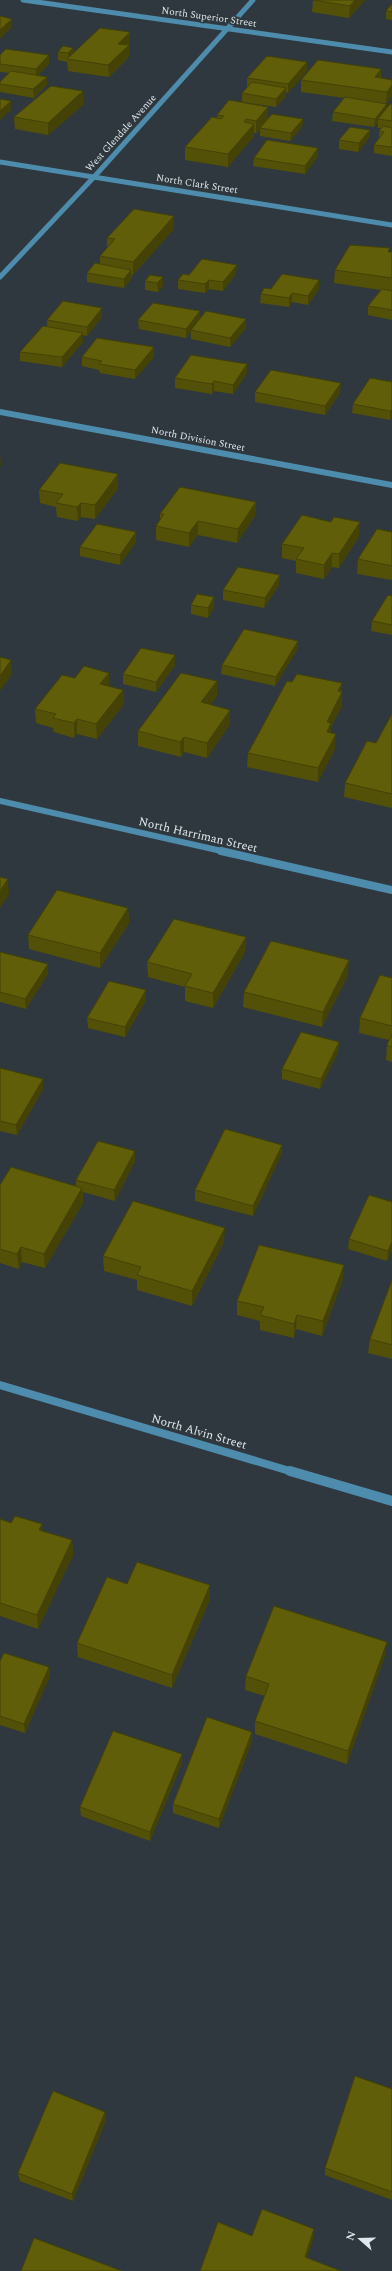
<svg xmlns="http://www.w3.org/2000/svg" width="392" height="2271" viewBox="0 0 392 2271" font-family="Spectral,serif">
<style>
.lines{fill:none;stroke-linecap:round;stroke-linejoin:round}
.minor-far3{stroke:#4d8cac;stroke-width:5}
.minor-far2{stroke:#4d8cac;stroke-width:6}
.minor-far1{stroke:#4d8cac;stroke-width:8}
.minor{stroke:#4d8cac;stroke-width:10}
.tertiary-far1{stroke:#4d8cac;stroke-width:5}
.tertiary{stroke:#4d8cac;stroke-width:6}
.wall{fill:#535108}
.shaded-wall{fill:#444206}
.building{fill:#615e09;stroke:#444206}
.labels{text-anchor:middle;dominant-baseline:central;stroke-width:3.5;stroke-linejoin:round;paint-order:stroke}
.far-street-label{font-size:10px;fill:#e0e7ea;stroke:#2e383e}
.street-label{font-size:12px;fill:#e0e7ea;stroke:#2e383e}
</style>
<rect width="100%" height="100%" fill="#2e383e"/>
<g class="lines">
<path class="minor-far3" d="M23,0L392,52
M0,162L392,225"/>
<path class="minor-far2" d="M0,801L226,852"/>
<path class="minor-far1" d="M221,851L392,890
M0,1385L293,1472"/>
<path class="minor" d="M290,1471L392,1501"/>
<path class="tertiary-far1" d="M0,277L94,177L253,0"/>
<path class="tertiary" d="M0,412L392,485"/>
</g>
<path class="wall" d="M313,0H365L349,18L312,12Z
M392,4V20L386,19V11Z
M130,44L129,45V57L109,77L68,71L67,62L58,60V52L73,48L74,53Z
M0,55L49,64L38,75L47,85L34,98L0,92V82L9,73L0,72Z
M307,62V71L288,93L286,92V96L276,107L242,102V93L248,86H247V78Z
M381,69V78L392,96L386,104V108L392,104V156L374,153V145L379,139V131L381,128H378V123L374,127L332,121L333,112L345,98L301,92V80Z
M84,104L48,135L15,129L14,117Z
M217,115L268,119H303L302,127L290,141L260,136V129L256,133H254V136L228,167L185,160V147L217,118Z
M370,130L369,138L358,152L339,149V140Z
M318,156L305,174L253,166L254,158Z
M174,216V229L133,275L132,274V278L124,288L87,282V273L100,264V256L107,248V238Z
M390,252H392V320L368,315V306L381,290L334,283L335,270Z
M236,274L223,291L209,289L205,293L178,289V280L189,275Z
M150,275L163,286L158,292L145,290V281Z
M271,289H319L308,305L292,302L289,307L260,303L261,294Z
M102,317L87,336L83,335V342L62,367L20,361V352L47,326V320Z
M200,319H246V328L230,347L191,339V332L186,338L139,329L138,320Z
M154,347V357L135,379L100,373L99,370L82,366V357Z
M247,364V373L233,394L214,391L212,394L175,388V378Z
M392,382V417L390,420L352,413L353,404Z
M255,392L340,393L325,415L255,402Z
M118,474V488L95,519L81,517L78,521L57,517L56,507L40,503L39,490Z
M256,502L255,516L237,543L198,535L189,547L156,540V526L160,520V514Z
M136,532V542L120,565L80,556V547Z
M392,532V580L357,574L358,559Z
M359,536L339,568L332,567L324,579L296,573V561L282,558V544Z
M279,585L264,608L223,600V590Z
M392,596V635L371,631L372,621Z
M191,605L214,607L208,618L191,614Z
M298,641L297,650L275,686L221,674L222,665Z
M175,655V665L156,692L123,684V674Z
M109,686L123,690L124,704L97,739L77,734L74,738L54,732L53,728L36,723L35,709Z
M342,692V706L331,727V733L335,749L318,782L247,767L248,753Z
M217,696L210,705L230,710V724L207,758L184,752L181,757L138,746V731Z
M392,714V808L344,797L345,783L376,743Z
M128,908L129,923L100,968L29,949L28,935Z
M246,937L245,952L213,1008L185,1001V987L148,977L147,962Z
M0,952L48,974L26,1009L0,1002Z
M348,975L322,1027L243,1007L244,992Z
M392,978V1062L386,1060L387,1045L389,1040L359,1033L360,1018Z
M146,990V1000L125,1037L88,1028L87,1018Z
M339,1042L338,1052L320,1089L282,1079V1069Z
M0,1068L43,1079V1089L17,1135L0,1131Z
M282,1145L281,1155L253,1216L195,1201V1190Z
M135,1151V1161L115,1201L83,1192V1203L45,1268L22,1262L19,1269L0,1263V1185L76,1186V1180Z
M349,1239L392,1250L387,1261L348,1249Z
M224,1242L192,1306L137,1290V1280L104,1271L103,1256Z
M343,1279L322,1336L296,1329L294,1338L260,1330V1321L237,1315V1301Z
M392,1280V1359L368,1353L370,1339Z
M0,1519L72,1540L73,1555L38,1629L0,1616Z
M127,1584L210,1599L172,1688L78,1657L77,1643Z
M385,1656L347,1764L255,1734V1721L265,1696L245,1690L246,1676Z
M0,1661L49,1667L50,1676L25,1733L0,1725Z
M252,1732V1741L219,1828L173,1813V1804Z
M182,1754V1763L150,1841L81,1816L80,1807Z
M392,2089V2200L325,2175V2168Z
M105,2112L106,2120L73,2201L20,2181L18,2173Z"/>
<path class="shaded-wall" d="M355,0H365L349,18L350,6Z
M12,19V27L0,39V30Z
M130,32L129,57L109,77L108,65L118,44Z
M73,48L74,56L68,59V53Z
M49,55V64L36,77V69Z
M307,62V71L288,93V84Z
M381,69L380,81L375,77Z
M47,77V85L34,98L33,89Z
M392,85V96L386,104L387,92Z
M286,88V96L276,107V99Z
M83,91L84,104L48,135V123Z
M11,101V110L0,120V111Z
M387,104L386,112L378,119V123L374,127L375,119Z
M268,107V119L260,128V129L256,133V121Z
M303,119L302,127L290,141L291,133Z
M254,124V136L228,167V154Z
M370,130L369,138L358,152L359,143Z
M318,148V156L305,174V166Z
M174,216V229L133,275V262Z
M237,265L236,274L223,291V282Z
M131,270L132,278L124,288V279Z
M163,277V286L158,292L157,283Z
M209,280V289L205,293V284Z
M319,280V289L308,305V296Z
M292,293V302L289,307V298Z
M102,308V317L87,336V327Z
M200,311V320L191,330V332L186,338V329Z
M246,319V328L230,347V338Z
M83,333V342L62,367V357Z
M154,347V357L135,379V370Z
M247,364V373L233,394V385Z
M214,381V391L212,394V384Z
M341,383L340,393L325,415V406Z
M392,409V417L390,420V411Z
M0,452L1,466L0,467Z
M118,474V488L95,519V505Z
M256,502L255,516L237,543L238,529Z
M81,503V517L78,521L77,507Z
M198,521V535L189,547V533Z
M360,522L359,536L339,568V554Z
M136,532V542L120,565V555Z
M332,553V567L324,579V565Z
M280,575L279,585L264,608L265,598Z
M214,597V607L208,618V608Z
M298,641L297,650L275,686L276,677Z
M175,655V665L156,692V682Z
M11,660L12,674L0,691V676Z
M109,673V687L100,684Z
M217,681V696L201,717V702Z
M342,683V706L331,727V738L326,747L327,722L338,691Z
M123,690L124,704L97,739L96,724Z
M230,710V724L207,758V743Z
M77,719V734L74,738V723Z
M336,734L335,749L318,782V768Z
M184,737V752L181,757L180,742Z
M8,879L9,894L0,908V891Z
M128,908L129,923L100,968V953Z
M246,937L245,952L213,1008V993Z
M349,960L348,975L322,1027L323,1012Z
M48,964V974L26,1009L25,999Z
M146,990V1000L125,1037V1027Z
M339,1042L338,1052L320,1089L321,1079Z
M43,1079V1089L17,1135L16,1125Z
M282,1145L281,1155L253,1216V1206Z
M135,1151V1161L115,1201L114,1190Z
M82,1188L83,1203L45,1268L44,1254Z
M225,1228L224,1242L192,1306V1291Z
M392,1242V1250L387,1261L388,1251Z
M21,1247L22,1262L19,1269L17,1254Z
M344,1265L343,1279L322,1336L323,1321Z
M297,1315L296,1329L294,1338V1324Z
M42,1524L43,1539L39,1530Z
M72,1540L73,1555L38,1629L37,1615Z
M210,1585V1599L172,1688V1675Z
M387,1642L385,1656L347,1764L348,1751Z
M49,1667L50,1676L25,1733L24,1724Z
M252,1732V1741L219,1828V1819Z
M182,1754V1763L150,1841V1832Z
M105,2112L106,2120L73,2201L72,2194Z
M314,2229L313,2240L304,2268L305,2257Z"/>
<path class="building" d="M313,0H355L350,6Z
M392,4V12L386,11Z
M0,16L12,19L0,30Z
M100,28L130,32L118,44L129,45L108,65L67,59Z
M63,46L73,48L68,53L58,52Z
M6,49L49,55L36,69L0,64V55Z
M267,56L307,62L288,84L247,78Z
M318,60L381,69L375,77L392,80V85L387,92L301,80Z
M11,71L47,77L33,89L0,84V82Z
M252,82L286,88L276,99L242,93Z
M51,86L83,91L48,123L14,117Z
M345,97L387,104L375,119L333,112Z
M0,99L11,101L0,111Z
M229,100L268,107L256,121L246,119L244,122L254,124L228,154L185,147L212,117L221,119L224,116L217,115Z
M390,104H392V121L378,119Z
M272,114L303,119L291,133L260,128Z
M383,126L392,128V147L374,145L384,132L379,131Z
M350,127L370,130L359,143L339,140Z
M267,140L318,148L305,166L254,158Z
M134,209L174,216L133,262L100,256L115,239L107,238Z
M350,245L390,248L388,252H392V278L335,270Z
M202,259L237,265L223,282L209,280L205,284L178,280L183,274L189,275Z
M95,263L131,270L124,279L87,273Z
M282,274L319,280L308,296L292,293L289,298L261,294L264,288L271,289Z
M150,275L163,277L157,283L145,281Z
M382,289L392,291V310L368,306Z
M63,301L102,308L87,327L47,320Z
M153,303L200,311L186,329L138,320Z
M206,311L246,319L230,338L191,330Z
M43,326L83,333L62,357L20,352Z
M97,338L154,347L135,370L99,364L102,361L82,357Z
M191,355L247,364L233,385L214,381L212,384L175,378Z
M271,370L341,383L325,406L255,392Z
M370,378L392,382V409L390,411L353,404Z
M60,463L118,474L95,505L81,503L77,507L56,503L63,494L39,490Z
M180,487L256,502L238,529L198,521L189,533L156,526L164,514H160Z
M302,515L331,522L334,517L360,522L339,554L332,553L324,565L296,559L304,548L282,544Z
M97,524L136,532L120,555L80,547Z
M377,529L392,532V566L358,559Z
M238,567L280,575L265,598L223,590Z
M197,594L214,597L208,608L191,605Z
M388,595L392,596V625L372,621Z
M244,629L298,641L276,677L222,665Z
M141,648L175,655L156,682L123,674Z
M0,657L11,660L0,676Z
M84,666L109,673L100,684L123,690L96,724L77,719L74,723L53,718L56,714L35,709L62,675L75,678Z
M181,673L217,681L201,702L230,710L207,743L184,737L180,742L138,731Z
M297,674L342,683L338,691L342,692L327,722L331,723L327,732L336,734L318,768L248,753L287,681L292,682Z
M392,714V794L345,783L367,741L376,743Z
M0,877L8,879L0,891Z
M57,890L128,908L100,953L28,935Z
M174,919L246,937L213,993L185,986L192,974L147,962Z
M271,941L349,960L323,1012L244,992Z
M0,952L48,964L25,999L0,992Z
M380,975L392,978V1026L360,1018Z
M109,981L146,990L125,1027L87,1018Z
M301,1032L339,1042L321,1079L282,1069Z
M392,1034V1047L387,1045Z
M0,1068L43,1079L16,1125L0,1121Z
M225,1129L282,1145L253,1206L195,1190Z
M98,1141L135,1151L114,1190L76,1180Z
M11,1167L82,1188L44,1254L21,1247L17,1254L0,1249V1185Z
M369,1195L392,1202V1242L388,1251L349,1239Z
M133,1201L225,1228L192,1291L137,1275L141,1267L103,1256Z
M259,1245L344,1265L323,1321L297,1315L294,1324L260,1315L264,1307L237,1301Z
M392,1280V1345L370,1339Z
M15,1516L42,1524L39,1530L72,1540L37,1615L0,1603V1519L11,1523Z
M137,1562L210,1585L172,1675L77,1643L107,1577L127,1584Z
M274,1606L387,1642L348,1751L255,1721L269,1684L246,1676Z
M4,1653L49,1667L24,1724L0,1716V1661Z
M207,1717L252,1732L219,1819L173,1804Z
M113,1731L182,1754L150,1832L80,1807Z
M355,2076L392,2089V2192L325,2168Z
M53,2091L105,2112L72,2194L18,2173Z
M262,2209L314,2229L305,2257L341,2271H200L218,2222L252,2236Z
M34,2238L122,2271H21Z"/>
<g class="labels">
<g class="far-street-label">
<text transform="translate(209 17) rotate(8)">North Superior Street</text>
<text transform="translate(121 133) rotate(-48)">West Glendale Avenue</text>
<text transform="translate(197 184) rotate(9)">North Clark Street</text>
<text transform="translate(198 439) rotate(11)">North Division Street</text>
</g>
<g class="street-label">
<text transform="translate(198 835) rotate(13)">North Harriman Street</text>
<text transform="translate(199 1432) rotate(16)">North Alvin Street</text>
</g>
</g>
<g transform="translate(360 2239) rotate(290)" stroke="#2e383e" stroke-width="3" paint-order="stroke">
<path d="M0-3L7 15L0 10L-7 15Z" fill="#e0e7ea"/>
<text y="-6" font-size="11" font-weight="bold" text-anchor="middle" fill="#e0e7ea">N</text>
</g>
</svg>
